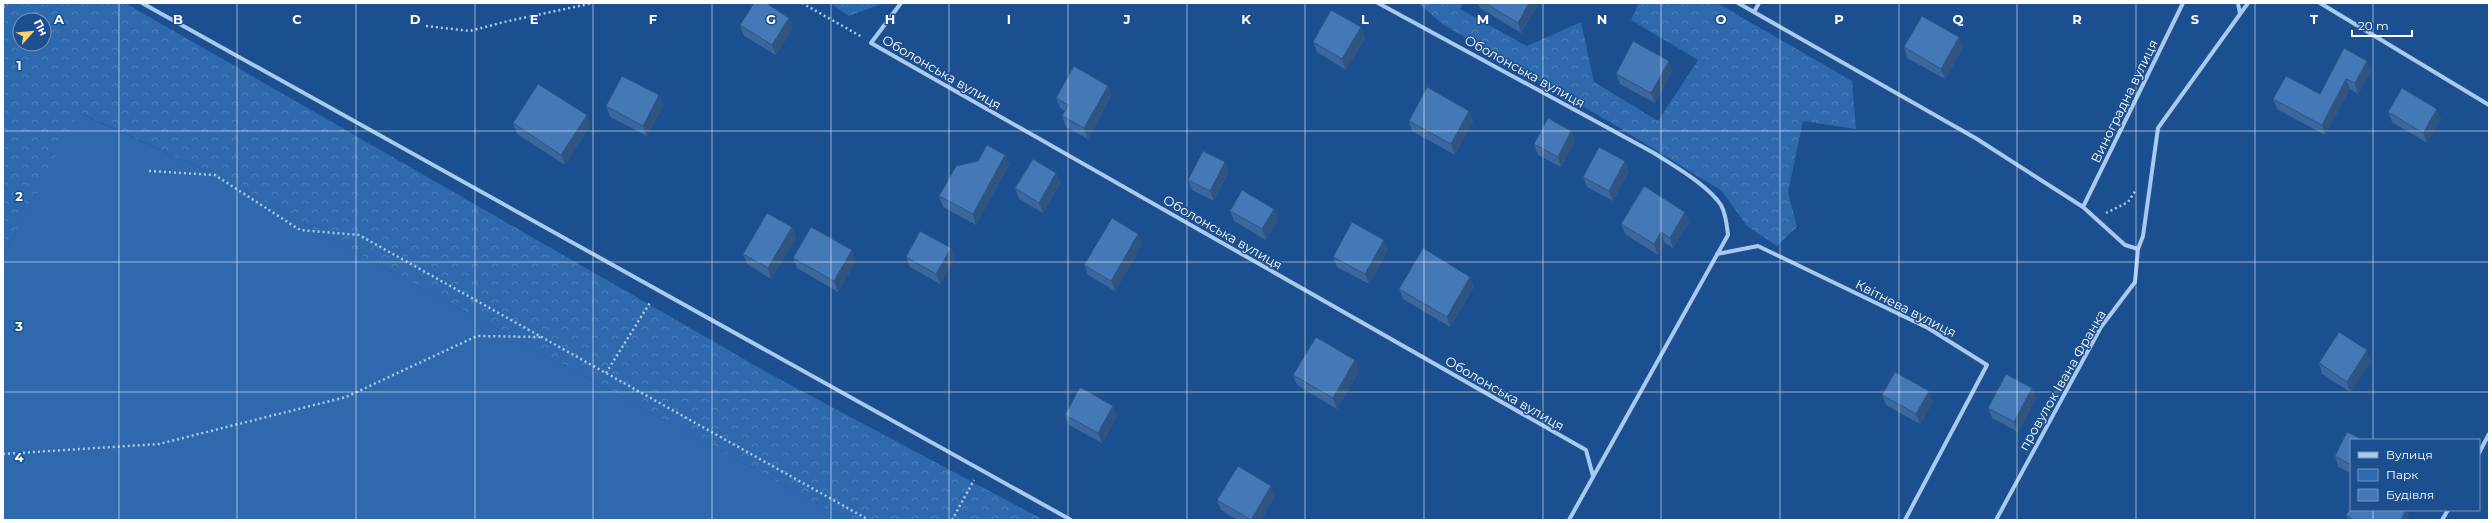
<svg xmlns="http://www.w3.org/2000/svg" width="2492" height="523" viewBox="0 0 2492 523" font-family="Montserrat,sans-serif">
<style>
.green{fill:#2e69ad}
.forest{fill:url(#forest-crowns);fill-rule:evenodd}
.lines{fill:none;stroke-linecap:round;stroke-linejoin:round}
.path{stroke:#a9c9ee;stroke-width:2.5;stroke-dasharray:2 3;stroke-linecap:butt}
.minor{stroke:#a9c9ee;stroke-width:4}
.wall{fill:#3a679d}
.shaded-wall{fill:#305480}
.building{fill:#4478b7;stroke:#305480}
.grid{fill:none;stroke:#fff;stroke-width:1;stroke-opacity:0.55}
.labels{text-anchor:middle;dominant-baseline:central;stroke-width:3;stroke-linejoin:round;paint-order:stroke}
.street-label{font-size:13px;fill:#fff;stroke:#1b4f8f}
.grid-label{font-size:13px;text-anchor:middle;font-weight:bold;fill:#fff;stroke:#1b4f8f;stroke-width:3;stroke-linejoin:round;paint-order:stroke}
</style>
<defs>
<pattern id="forest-crowns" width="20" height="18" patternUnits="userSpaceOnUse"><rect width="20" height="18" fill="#2e69ad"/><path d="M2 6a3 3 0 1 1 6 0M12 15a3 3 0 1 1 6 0" fill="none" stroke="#4d80b9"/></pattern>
</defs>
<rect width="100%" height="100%" fill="#1b4f8f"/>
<path class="green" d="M79,113L215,175L848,520H3V256Z"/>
<path class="forest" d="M3,3H125L770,374L1044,520H848L215,175L80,113L3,256ZM20,20H44V44H20Z
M830,3H884L849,16Z
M1418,3H1463L1460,9L1527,46L1581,22L1594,82L1658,121L1698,60L1631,20L1639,3H1717L1852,81L1856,129L1803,121L1788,192L1797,227L1777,246L1747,226L1722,191L1618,127L1444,25Z"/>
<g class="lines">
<path class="path" d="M802,3L862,37
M3,7L8,3
M426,26L470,31L504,22L593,3
M149,171L215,175L300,230L359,235L869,520
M2106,213L2128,202L2136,190
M606,373L651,301
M3,454L159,444L346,397L477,336L541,337
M952,520L974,480"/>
<path class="minor" d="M142,3L1071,520
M901,3L871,43L1586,450L1593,476
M1378,3L1654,153C1674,166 1708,185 1721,205C1726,214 1727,225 1728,235L1569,520
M1738,3L1977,139L2083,207L2125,245L2138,249L2143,236L2158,128L2248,3
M2238,3L2240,14
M2320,3L2489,105
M1754,12L1759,3
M2083,207L2183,3
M1717,254L1758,246L1928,328L1987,365L1905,520
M2479,453L2489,434
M1996,520L2101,327L2135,282L2138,249
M2442,520L2448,510"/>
</g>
<path class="wall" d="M1478,3H1539L1521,33L1480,8Z
M740,25L793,28L776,55L744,36Z
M1361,27L1365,38L1346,70L1317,52L1313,42Z
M1959,37L1963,48L1945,79L1907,58L1904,47Z
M2344,48L2371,71L2358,94L2350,89L2325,135L2277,109L2273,99L2320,94Z
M1672,71L1655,103L1620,84L1616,74Z
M1108,86L1111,96L1088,139L1066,127L1062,116L1065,111L1060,108L1056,98Z
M659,95L663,106L647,136L610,117L606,106Z
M1469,111L1473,121L1455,155L1412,131L1409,121Z
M2388,112L2441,119L2427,143L2392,122Z
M587,115L590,126L565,165L517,134L513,123Z
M1571,131L1575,141L1561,167L1538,155L1534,144Z
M1005,155L1009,165L976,225L943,207L939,196Z
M1225,162L1228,172L1214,201L1192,190L1188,180Z
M1629,171L1613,201L1587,187L1583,177Z
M1056,173L1060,184L1043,213L1019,199L1015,188Z
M1274,209L1278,219L1266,240L1234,221L1230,211Z
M1685,212L1689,222L1673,248L1665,243L1658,255L1625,234L1621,224Z
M792,227L796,238L771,279L747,264L743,254Z
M1142,245L1115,291L1088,275L1084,265Z
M852,250L856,261L838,292L797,268L793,258Z
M1388,250L1369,284L1337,267L1333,257Z
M906,257L955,259L940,284L910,267Z
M1470,277L1474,287L1450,327L1403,299L1399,289Z
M2371,361L2350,392L2322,374L2319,363Z
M1359,371L1337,409L1297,385L1293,375Z
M2032,388L2036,398L2018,432L1992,418L1988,408Z
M1882,395L1933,402L1920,424L1886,405Z
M1065,415L1117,416L1102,443L1069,425Z
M2351,440V473L2338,467L2335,456Z
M1275,496L1261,520H1237L1221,510L1217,500Z
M2406,510L2410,520H2348L2346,515Z"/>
<path class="shaded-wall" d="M1529,3H1539L1521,33L1518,23Z
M789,18L793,28L776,55L772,45Z
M1361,27L1365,38L1346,70L1342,59Z
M1959,37L1963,48L1945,79L1941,69Z
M1669,61L1672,71L1655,103L1651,93Z
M2367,61L2371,71L2358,94L2355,83Z
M2346,79L2350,89L2325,135L2322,125Z
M1108,86L1111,96L1088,139L1084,128Z
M659,95L663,106L647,136L643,126Z
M2437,109L2441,119L2427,143L2423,133Z
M1469,111L1473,121L1455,155L1451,144Z
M587,115L590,126L565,165L561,155Z
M1571,131L1575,141L1561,167L1558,157Z
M1005,155L1009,165L976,225L973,214Z
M1625,161L1629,171L1613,201L1609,191Z
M1225,162L1228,172L1214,201L1210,191Z
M1056,173L1060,184L1043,213L1039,203Z
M1274,209L1278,219L1266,240L1262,229Z
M1685,212L1689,222L1673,248L1670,238Z
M792,227L796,238L771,279L768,268Z
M1661,232L1665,243L1658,255L1654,244Z
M1138,234L1142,245L1115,291L1111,281Z
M1384,240L1388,250L1369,284L1365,274Z
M951,248L955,259L940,284L936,274Z
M852,250L856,261L838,292L834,281Z
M1470,277L1474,287L1450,327L1447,317Z
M2367,350L2371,361L2350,392L2347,382Z
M1355,360L1359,371L1337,409L1333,398Z
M2032,388L2036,398L2018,432L2014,422Z
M1929,391L1933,402L1920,424L1916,414Z
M1113,406L1117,416L1102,443L1098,433Z
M1271,486L1275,496L1261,520H1251Z
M2406,510L2410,520H2401Z"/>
<path class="building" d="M754,3H766L789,18L772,45L740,25Z
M1485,3H1529L1518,23Z
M1331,10L1361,27L1342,59L1313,42Z
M1922,16L1959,37L1941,69L1904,47Z
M1633,41L1669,61L1651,93L1616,74Z
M2344,48L2367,61L2355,83L2346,79L2322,125L2273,99L2286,76L2320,94Z
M1074,66L1108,86L1084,128L1062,116L1068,105L1056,98Z
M622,76L659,95L643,126L606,106Z
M538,84L587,115L561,155L513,123Z
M1427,87L1469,111L1451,144L1409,121Z
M2402,88L2437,109L2423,133L2388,112Z
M1548,118L1571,131L1558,157L1534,144Z
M987,145L1005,155L973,214L939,196L956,166L978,161Z
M1599,147L1625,161L1609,191L1583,177Z
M1203,151L1225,162L1210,191L1188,180Z
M1033,159L1056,173L1039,203L1015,188Z
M1644,186L1685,212L1670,238L1661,232L1654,244L1621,224Z
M1242,190L1274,209L1262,229L1230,211Z
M767,213L792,227L768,268L743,254Z
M1112,218L1138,234L1111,281L1084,265Z
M1352,222L1384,240L1365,274L1333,257Z
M811,227L852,250L834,281L793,258Z
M920,231L951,248L936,274L906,257Z
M1423,248L1470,277L1447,317L1399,289Z
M2339,332L2367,350L2347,382L2319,363Z
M1316,337L1355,360L1333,398L1293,375Z
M1895,372L1929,391L1916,414L1882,395Z
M2006,374L2032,388L2014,422L1988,408Z
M1080,387L1113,406L1098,433L1065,415Z
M2347,432L2363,440H2351V465L2335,456Z
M1238,466L1271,486L1251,520L1217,500Z
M2351,507V510H2406L2401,520H2354L2346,515Z"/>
<path class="grid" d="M119,3V520M237,3V520M356,3V520M475,3V520M593,3V520M712,3V520M831,3V520M949,3V520M1068,3V520M1187,3V520M1305,3V520M1424,3V520M1543,3V520M1661,3V520M1780,3V520M1899,3V520M2017,3V520M2136,3V520M2255,3V520M2373,3V440M3,131H2489M3,262H2489M3,392H2489M2373,510V520"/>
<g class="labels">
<g class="street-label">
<text transform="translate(1525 71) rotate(29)">Оболонська вулиця</text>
<text transform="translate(942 72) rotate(30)">Оболонська вулиця</text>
<text transform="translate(2124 101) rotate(-64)">Виноградна вулиця</text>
<text transform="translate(1223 232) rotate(30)">Оболонська вулиця</text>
<text transform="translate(1906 308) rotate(27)">Квітнева вулиця</text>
<text transform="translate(2062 380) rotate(-60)">провулок Івана Франка</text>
<text transform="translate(1505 393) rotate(30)">Оболонська вулиця</text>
</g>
</g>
<g class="grid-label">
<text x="59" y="24">A</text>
<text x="178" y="24">B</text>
<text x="297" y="24">C</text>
<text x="415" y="24">D</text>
<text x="534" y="24">E</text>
<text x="653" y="24">F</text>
<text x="771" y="24">G</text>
<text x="890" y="24">H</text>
<text x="1009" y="24">I</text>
<text x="1127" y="24">J</text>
<text x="1246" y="24">K</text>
<text x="1365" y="24">L</text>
<text x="1483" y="24">M</text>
<text x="1602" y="24">N</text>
<text x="1721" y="24">O</text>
<text x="1839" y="24">P</text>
<text x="1958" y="24">Q</text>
<text x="2077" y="24">R</text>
<text x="2195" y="24">S</text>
<text x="2314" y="24">T</text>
<text x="19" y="70">1</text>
<text x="19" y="201">2</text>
<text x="19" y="331">3</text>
<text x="19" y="462">4</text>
</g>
<rect width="2492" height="523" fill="none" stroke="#ffffff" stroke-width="8"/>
<rect x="2350" y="439" width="130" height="72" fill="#1b4f8f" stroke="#7695bc"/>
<rect x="2358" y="452" width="20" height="6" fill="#a9c9ee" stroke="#7695bc"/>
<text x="2386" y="459" font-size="12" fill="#ffffff">Вулиця</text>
<rect x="2358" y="469" width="20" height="12" fill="#2e69ad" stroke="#7695bc"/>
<text x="2386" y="479" font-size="12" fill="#ffffff">Парк</text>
<rect x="2358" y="489" width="20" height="12" fill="#4478b7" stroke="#7695bc"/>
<text x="2386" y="499" font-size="12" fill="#ffffff">Будівля</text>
<g transform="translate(32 32) rotate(63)"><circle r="19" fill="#1b4f8f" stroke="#7695bc"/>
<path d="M0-3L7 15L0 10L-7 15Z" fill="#ffd166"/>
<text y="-6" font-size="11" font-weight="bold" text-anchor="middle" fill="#ffffff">Пн</text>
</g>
<path d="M2352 30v6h60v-6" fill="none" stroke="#ffffff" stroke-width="2"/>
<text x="2358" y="30" font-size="12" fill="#ffffff" stroke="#1b4f8f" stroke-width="3" paint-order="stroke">20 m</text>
</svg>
